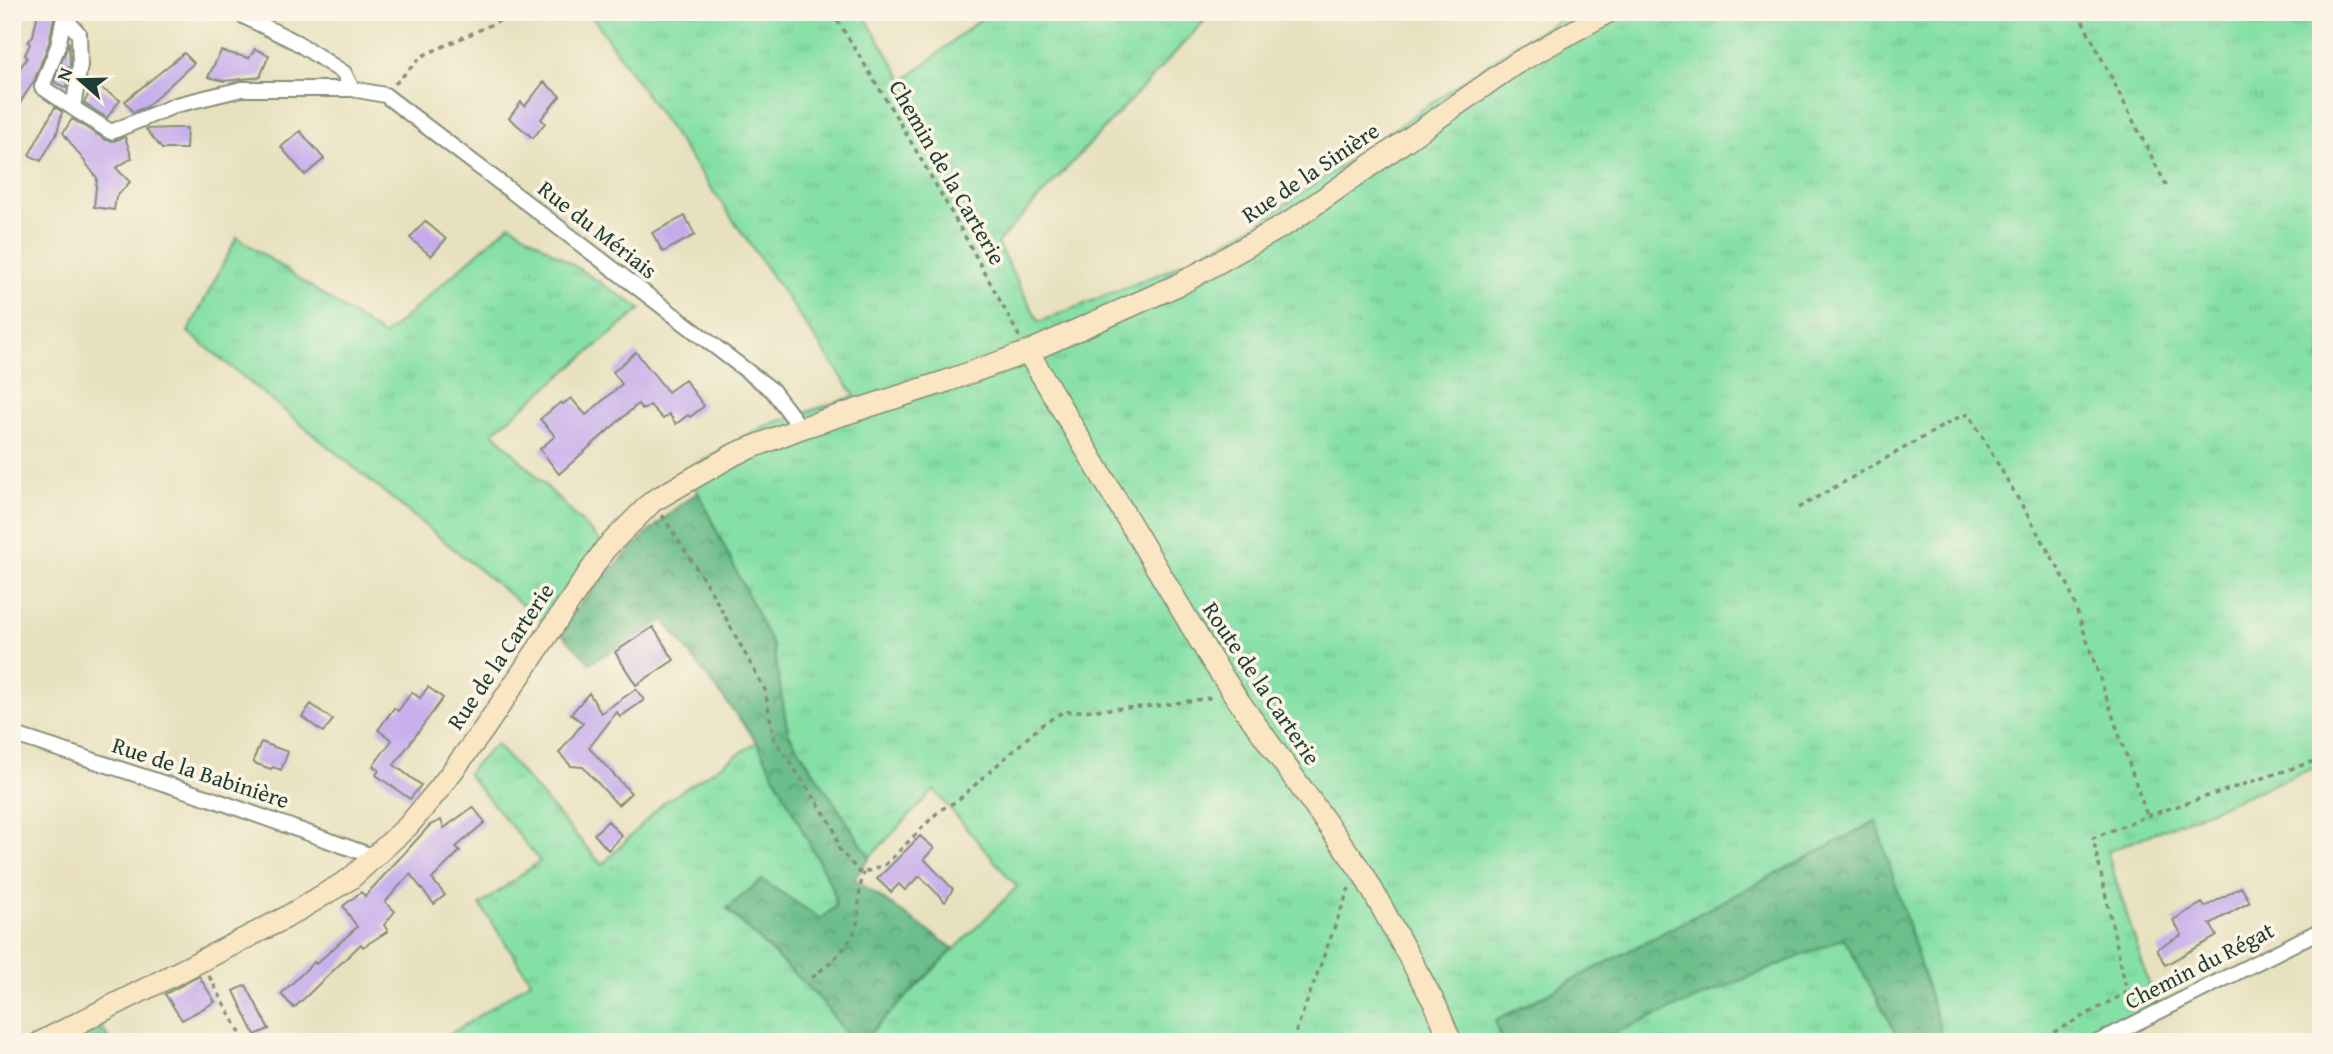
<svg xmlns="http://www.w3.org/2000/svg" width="2333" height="1054" viewBox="0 0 2333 1054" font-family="'Gentium Book Plus',serif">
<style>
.grass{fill:url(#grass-tufts);stroke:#528e6d;stroke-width:2}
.forest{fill:url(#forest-crowns);stroke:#467e60;stroke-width:2}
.building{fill:#c6aaec}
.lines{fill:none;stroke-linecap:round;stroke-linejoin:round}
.street-casing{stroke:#848f7a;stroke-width:18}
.secondary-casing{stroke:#848f7a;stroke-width:24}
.path{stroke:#848f7a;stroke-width:3.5;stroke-dasharray:5 5;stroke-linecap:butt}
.street{stroke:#fff;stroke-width:14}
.secondary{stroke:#fbe6c4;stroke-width:21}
.labels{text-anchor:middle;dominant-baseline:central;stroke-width:7;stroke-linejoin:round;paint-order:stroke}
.street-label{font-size:23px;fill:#1f3d34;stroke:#fcf5e5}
</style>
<defs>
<pattern id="grass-tufts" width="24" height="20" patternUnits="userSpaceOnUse" patternTransform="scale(1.75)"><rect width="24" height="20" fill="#85e0a6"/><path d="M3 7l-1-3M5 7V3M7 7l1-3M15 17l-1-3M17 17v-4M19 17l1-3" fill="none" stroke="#72c190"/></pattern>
<pattern id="forest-crowns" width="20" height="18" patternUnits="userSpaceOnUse" patternTransform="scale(1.75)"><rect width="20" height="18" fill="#6cbe8b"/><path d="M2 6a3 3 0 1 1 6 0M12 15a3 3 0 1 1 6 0" fill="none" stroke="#589c72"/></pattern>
</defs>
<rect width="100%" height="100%" fill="#fcf5e5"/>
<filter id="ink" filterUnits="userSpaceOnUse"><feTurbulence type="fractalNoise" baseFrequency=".0143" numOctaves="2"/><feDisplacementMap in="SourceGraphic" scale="14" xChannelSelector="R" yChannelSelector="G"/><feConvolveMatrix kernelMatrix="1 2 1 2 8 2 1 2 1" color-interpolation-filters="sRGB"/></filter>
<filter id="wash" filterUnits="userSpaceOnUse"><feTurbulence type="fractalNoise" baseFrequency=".00686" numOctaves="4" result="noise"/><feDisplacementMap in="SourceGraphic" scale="28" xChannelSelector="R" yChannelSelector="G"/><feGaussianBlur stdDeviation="1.57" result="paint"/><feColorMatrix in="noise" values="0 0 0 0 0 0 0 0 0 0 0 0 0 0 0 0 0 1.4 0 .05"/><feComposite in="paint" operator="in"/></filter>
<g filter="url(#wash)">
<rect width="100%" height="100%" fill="#e8e1bf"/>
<path class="grass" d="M589,12H862L904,81L989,12H1213L997,243L1039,322L1169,270L1254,226L1518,43L1574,12H2321V765L2107,852L2156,1006L2087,1042H861L1017,887L934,790L870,857L788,733L773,647L687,470L762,427L855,396Z
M510,224L641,309L493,432L601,542L542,621L188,332L237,237L384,336Z
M757,742L833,889L836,906L821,919L762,880L727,909L821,1000L852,1042H439L531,981L480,905L540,861L467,773L496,744L602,865L663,803Z"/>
<path class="forest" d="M698,492L773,647L788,733L870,857L854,879L954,949L861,1042H852L821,1000L727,908L762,880L821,919L836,906L833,889L757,742L664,620L590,663L558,630C601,581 644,530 698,492Z
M1876,821L1944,1042H1901L1844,938L1592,1042H1501L1495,1021Z
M99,1022L111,1042H66Z"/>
<g id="blocks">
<path class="building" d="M38,12H55L49,43L34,81L12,115V79L27,58L25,55L30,44L28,42L33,36Z
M69,42L70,64L66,88L54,82Z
M255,49L269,55L260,77L224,81L208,77L221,51L249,58Z
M184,53L194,63L146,107L133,112L125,101Z
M544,82L560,96L541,119L545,123L533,138L509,118L521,102L525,106Z
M94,84L120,100L107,118L84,103Z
M55,107L62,112L57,133L41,161L29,155Z
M72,119L106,140L114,141L125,137L132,158L116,168L130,182L116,197L114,210L94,207L97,178L63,133Z
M174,128H187L186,149H162L146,129Z
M300,131L324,159L305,175L281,147Z
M685,216L695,235L663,252L652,233Z
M425,221L446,239L431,256L410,238Z
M636,352L668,392L685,380L704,406L690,417L688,415L676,424L669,414L663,419L650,405L643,410L638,404L559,474L540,449L555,436L540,419L561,402L563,404L571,398L586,415L622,384L613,372Z
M653,627L674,660L636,685L615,652Z
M428,687L443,698L394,765L421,785L410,799L376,775L379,770L373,766L392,740L378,730L394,708L398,711L412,692L420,698Z
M636,689L644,700L620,717L617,712L589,748L631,793L618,805L583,767L571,766L559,753L583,723L571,714L589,693L601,713Z
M311,704L333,720L323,732L302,717Z
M261,742L288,752L281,770L273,767L271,769L254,763V758Z
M473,807L485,822L456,847L460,851L432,879L445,895L434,904L410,874L385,902L395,911L384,925L388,931L363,947L361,944L294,1008L281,994L314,962L316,964L357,927L343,906L361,892L365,896L430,825L441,820L444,828Z
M608,821L622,836L608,850L594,834Z
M920,836L934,848L924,859L953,889L945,902L920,876L905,890L899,884L891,892L877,879Z
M2241,887L2250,902L2210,924L2217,936L2165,965L2157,949L2182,935L2173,920L2202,903L2205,907Z
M199,976L215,1002L182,1020L165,994Z
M246,985L269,1029L255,1035L234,991Z"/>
</g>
</g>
<g filter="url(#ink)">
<use href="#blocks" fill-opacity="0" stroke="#848f7a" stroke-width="2"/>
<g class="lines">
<g class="street-casing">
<path id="street" d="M65,12L64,17L79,34L80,65L73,108L111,132L176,105L242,89H352
M235,12L296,42L344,73L352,89L385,95L772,390L801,428
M64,17L58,46L42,87L73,108
M12,734L215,800L375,857
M2098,1042L2321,930"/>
</g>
<g class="secondary-casing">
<path id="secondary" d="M1028,352L1211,659L1238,700L1364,875L1436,1006L1451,1042
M41,1042L285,918L350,879L408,826L439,789L484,729L605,549L653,501L735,454L801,428L947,381L1028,352L1180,284L1290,222L1515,64L1608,12"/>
</g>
<path class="path" d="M832,12C899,118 961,227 1020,338
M2078,12L2167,187
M395,84L422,56L519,12
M1798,508L1959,417L1969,414L2068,585L2147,816
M662,515L711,591L765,690L774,739L833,826L839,849L861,874L886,864L940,810L957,801L1043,724L1063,712L1156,706L1215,697
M209,976L245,1042
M812,978C831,961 855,945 858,917C860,901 858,889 864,873
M1292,1042L1349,888
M2036,1042L2127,992L2093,838L2147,816L2321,759"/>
<use href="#street" class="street"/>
<use href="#secondary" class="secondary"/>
</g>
</g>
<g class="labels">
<g class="street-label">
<text transform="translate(948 172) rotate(60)">Chemin de la Carterie</text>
<text transform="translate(1310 172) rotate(-34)">Rue de la Sinière</text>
<text transform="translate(598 229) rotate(38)">Rue du Mériais</text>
<text transform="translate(500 656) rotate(-56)">Rue de la Carterie</text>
<text transform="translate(1262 683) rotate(56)">Route de la Carterie</text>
<text transform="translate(201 772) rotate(18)">Rue de la Babinière</text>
<text transform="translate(2199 965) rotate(-27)">Chemin du Régat</text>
</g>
</g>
<rect width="2333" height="1054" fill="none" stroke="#fcf5e5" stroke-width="42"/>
<g transform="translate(80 80) rotate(290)" stroke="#fcf5e5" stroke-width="5" paint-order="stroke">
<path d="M0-5L12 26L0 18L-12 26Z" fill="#1f3d34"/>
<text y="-10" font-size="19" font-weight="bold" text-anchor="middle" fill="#1f3d34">N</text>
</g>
</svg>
